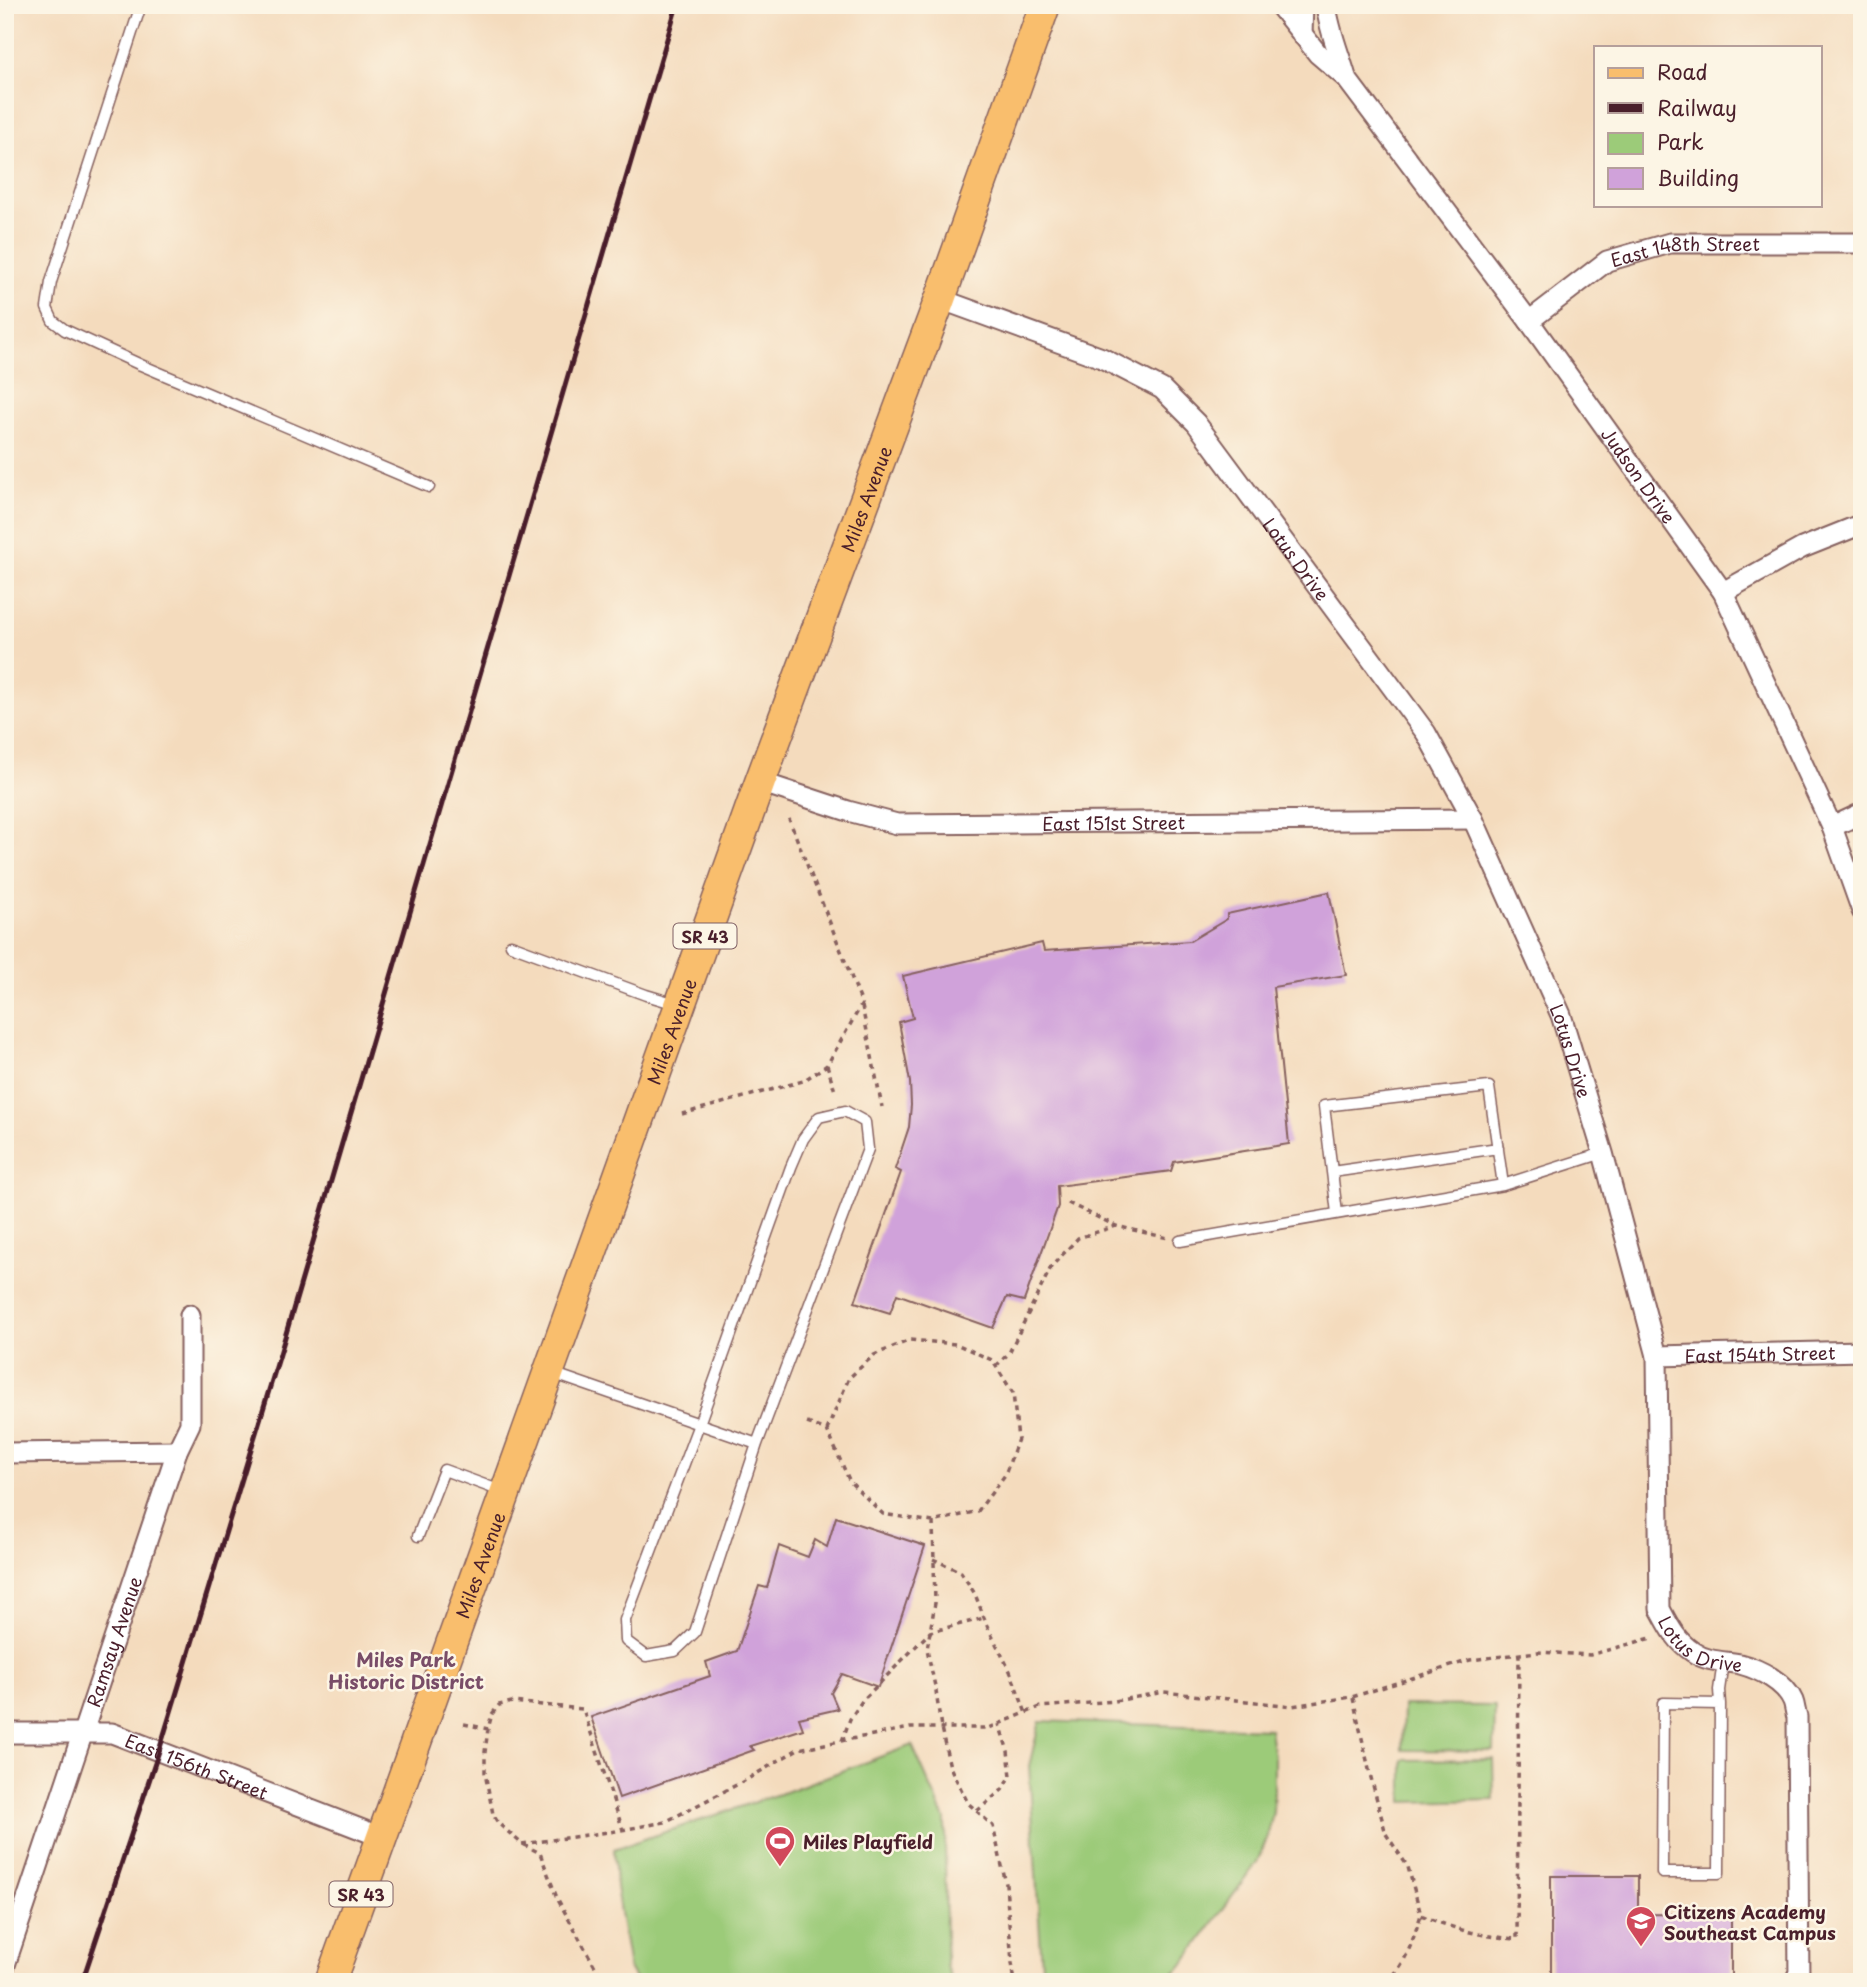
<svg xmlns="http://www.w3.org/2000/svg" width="1867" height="1987" viewBox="0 0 1867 1987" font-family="'Playpen Sans',sans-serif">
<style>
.green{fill:#9ccb79;stroke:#737552;stroke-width:2}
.building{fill:#d0a2da}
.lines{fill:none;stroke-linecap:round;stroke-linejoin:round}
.lane-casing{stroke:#86615e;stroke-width:13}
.street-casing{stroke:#86615e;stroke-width:23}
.primary-casing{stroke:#86615e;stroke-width:33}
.path{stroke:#86615e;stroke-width:3.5;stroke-dasharray:5 5;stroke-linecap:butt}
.lane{stroke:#fff;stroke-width:10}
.street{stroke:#fff;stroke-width:19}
.primary{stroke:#f9be6d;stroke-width:30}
.rail{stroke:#4a1f2b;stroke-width:5}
.labels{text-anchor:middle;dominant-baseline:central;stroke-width:5;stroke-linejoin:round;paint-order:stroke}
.shield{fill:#fcf5e5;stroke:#7f5f63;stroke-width:2}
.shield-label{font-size:16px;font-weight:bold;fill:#4a1f2b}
.street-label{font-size:18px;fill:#4a1f2b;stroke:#fcf5e5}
.poi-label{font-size:18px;font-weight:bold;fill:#4a1f2b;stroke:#fcf5e5;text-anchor:start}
.neighbourhood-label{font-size:19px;font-weight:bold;fill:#794d68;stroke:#fcf5e5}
</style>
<rect width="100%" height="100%" fill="#fcf5e5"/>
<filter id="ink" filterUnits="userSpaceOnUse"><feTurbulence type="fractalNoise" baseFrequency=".0143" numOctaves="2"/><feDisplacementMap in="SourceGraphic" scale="14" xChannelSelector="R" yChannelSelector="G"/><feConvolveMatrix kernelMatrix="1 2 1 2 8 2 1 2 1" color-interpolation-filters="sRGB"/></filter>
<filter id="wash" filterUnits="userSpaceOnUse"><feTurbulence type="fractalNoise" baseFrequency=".00686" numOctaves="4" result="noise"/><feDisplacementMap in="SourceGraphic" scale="28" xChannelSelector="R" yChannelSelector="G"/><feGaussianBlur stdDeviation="1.57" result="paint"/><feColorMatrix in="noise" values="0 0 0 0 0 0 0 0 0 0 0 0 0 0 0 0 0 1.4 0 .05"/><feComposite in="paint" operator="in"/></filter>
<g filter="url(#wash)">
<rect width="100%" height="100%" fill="#f4dbbd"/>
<path class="green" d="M1403,1705L1495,1706L1494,1751L1402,1750Z
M1040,1721L1270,1729L1274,1758V1787L1273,1812L1267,1839L1257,1862L1182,1966L1164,1982H1043L1029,1766Z
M912,1745L945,1819L946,1966L952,1982H637L629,1969L616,1887L614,1849L785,1792Z
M1493,1759L1494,1800L1403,1802V1760Z"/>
<g id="blocks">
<path class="building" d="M1329,892L1346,975L1273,987L1289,1144L1174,1162L1171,1171L1057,1186L1058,1206L1024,1301L1007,1297L993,1328L897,1294L890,1313L855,1302L901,1172L895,1169L909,1127L911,1105L910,1082L899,1022L913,1018L903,976L1042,943L1044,951L1190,941L1227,919V914Z
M836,1517L925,1546L878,1687L842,1674L831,1693L838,1709L799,1718L803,1729L750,1746L754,1750L619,1798L591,1717L710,1676L706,1662L737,1651L759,1586L767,1588L779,1546L808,1557L815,1540L827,1547Z
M1551,1876H1638V1914L1731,1915V1982H1551Z"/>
</g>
</g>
<g filter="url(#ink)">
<use href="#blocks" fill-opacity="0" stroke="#86615e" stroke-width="2"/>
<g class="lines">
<g class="lane-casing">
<path id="lane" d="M141,5L51,282L47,308L53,321L65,330L141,365L429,487
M511,945L646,995L676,1004
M845,1111L865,1122L868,1149L757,1444L695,1632L675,1651L646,1656L626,1641L625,1620L699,1424L791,1167L803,1139L819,1117Z
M1332,1172L1498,1148
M1337,1213L1324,1106L1489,1087L1503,1185
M1180,1241L1503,1185L1603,1153
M552,1373L757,1444
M418,1536L444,1470L501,1491
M1720,1704L1663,1703L1662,1873H1719L1720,1704L1719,1690L1723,1662"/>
</g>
<g class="street-casing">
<g id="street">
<path id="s1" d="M1279,5L1318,54L1346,78L1529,321L1723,592L1832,827L1862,911"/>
<path d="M1326,5C1329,30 1339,53 1346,77"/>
<path d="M1302,35L1303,5"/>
<path id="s2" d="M940,299L1102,358L1162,389L1196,423L1426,733L1473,819L1561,1015L1603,1153L1657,1356L1660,1609C1669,1626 1676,1641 1693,1652C1707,1662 1724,1661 1740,1664C1759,1669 1785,1682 1793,1701C1795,1706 1795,1712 1797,1717L1799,1982"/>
<path id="s3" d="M1529,321L1607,261L1670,243H1862"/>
<path d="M1723,592L1802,548L1862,524"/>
<path id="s4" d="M760,782L848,811L897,824L1473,819"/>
<path d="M1832,827L1862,813"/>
<path id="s5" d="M1657,1356L1862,1351"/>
<path d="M5,1453L177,1451"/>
<path id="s6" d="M5,1733H112L381,1837"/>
<path id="s7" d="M5,1965L177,1451L190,1424V1315"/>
</g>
</g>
<g class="primary-casing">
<g id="primary">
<path id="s8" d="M330,1982L760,782L940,299L1045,5"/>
</g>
</g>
<path class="path" d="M862,1006L882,1107
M827,1065L835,1091
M682,1114L803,1081L827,1065L862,1004L789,819
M1068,1203L1116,1226L1168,1238
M996,1366L1009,1353L1051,1267L1078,1238L1116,1226
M807,1423L827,1430L850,1482L883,1514L933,1522L978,1511L1005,1475L1018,1439L1013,1393L992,1360L956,1344L910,1340L874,1355L849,1378L827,1430
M933,1522L935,1603L927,1649L936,1691L941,1728L950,1767L968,1803L993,1826L1006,1884L1012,1963L1015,1982
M933,1559L961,1572L975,1594L988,1628L1010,1671L1026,1713
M1353,1698L1370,1774L1386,1834L1408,1867L1421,1915C1456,1930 1479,1936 1517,1939L1519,1654
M464,1724L488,1729
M842,1741L850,1719L862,1701L930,1632L984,1618
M977,1811L1002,1790L1011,1776L1008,1751L999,1724
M522,1844L616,1831L665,1822L746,1780L798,1749L910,1728H989L1040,1707L1115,1701L1164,1692L1292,1706L1352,1697L1470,1660L1537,1652L1590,1655L1651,1638
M607,1982L598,1972L557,1898L540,1853L522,1844L498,1823L493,1814L485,1773V1752L488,1729L492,1714L499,1705L512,1702L583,1709L623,1830
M1386,1982C1406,1967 1413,1938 1421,1915"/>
<use href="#lane" class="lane"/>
<use href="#street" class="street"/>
<use href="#primary" class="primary"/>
<path class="rail" d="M82,1982L159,1751L280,1354L677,5"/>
</g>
</g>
<defs>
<g id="stadium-pin" transform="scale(1.575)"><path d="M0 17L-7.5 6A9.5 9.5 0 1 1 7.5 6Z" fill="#d1495b" stroke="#fcf5e5"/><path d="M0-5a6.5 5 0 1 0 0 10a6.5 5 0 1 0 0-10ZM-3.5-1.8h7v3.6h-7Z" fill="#fff"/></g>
<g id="school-pin" transform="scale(1.575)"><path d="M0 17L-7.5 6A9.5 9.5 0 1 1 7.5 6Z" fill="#d1495b" stroke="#fcf5e5"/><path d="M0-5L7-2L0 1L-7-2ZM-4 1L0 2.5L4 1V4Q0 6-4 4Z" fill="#fff"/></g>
</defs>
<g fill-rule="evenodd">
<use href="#stadium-pin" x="780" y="1841"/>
<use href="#school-pin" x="1641" y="1921"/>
</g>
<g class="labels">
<g class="shield">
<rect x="673.5" y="923.5" width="63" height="25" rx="5"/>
<rect x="329.5" y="1881.5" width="63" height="25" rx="5"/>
</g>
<g class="shield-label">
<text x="705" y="936">SR 43</text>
<text x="361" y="1894">SR 43</text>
</g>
<g class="street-label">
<text stroke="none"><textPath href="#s3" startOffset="178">East 148th Street</textPath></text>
<text stroke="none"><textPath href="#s1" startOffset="593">Judson Drive</textPath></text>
<text stroke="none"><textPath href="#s8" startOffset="1577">Miles Avenue</textPath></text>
<text stroke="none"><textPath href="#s2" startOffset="457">Lotus Drive</textPath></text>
<text stroke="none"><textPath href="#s4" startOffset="360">East 151st Street</textPath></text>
<text stroke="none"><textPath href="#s8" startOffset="1010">Miles Avenue</textPath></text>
<text stroke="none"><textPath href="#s2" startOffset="1024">Lotus Drive</textPath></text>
<text stroke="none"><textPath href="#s5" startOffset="103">East 154th Street</textPath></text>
<text stroke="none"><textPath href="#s8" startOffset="443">Miles Avenue</textPath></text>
<text stroke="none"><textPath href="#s2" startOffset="1652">Lotus Drive</textPath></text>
<text stroke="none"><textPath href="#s7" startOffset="341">Ramsay Avenue</textPath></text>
<text stroke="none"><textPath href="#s6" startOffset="198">East 156th Street</textPath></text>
</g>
<g class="poi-label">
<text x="803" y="1841">Miles Playfield</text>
<text x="1664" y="1911">Citizens Academy<tspan x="1664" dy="21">Southeast Campus</tspan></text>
</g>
<g class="neighbourhood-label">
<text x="406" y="1659">Miles Park<tspan x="406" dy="22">Historic District</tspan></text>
</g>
</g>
<rect width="1867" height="1987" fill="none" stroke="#fcf5e5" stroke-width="28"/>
<rect x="1594" y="46" width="228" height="161" fill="#fcf5e5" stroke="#b59f9b" stroke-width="2"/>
<rect x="1608" y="68" width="35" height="10" fill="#f9be6d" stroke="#b59f9b" stroke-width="2"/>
<text x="1657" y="80" font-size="21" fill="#4a1f2b">Road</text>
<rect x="1608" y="103" width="35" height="10" fill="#4a1f2b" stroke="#b59f9b" stroke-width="2"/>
<text x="1657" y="116" font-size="21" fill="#4a1f2b">Railway</text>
<rect x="1608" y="133" width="35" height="21" fill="#9ccb79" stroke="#b59f9b" stroke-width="2"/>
<text x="1657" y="150" font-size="21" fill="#4a1f2b">Park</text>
<rect x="1608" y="168" width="35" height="21" fill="#d0a2da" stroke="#b59f9b" stroke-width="2"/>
<text x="1657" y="186" font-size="21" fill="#4a1f2b">Building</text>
</svg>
